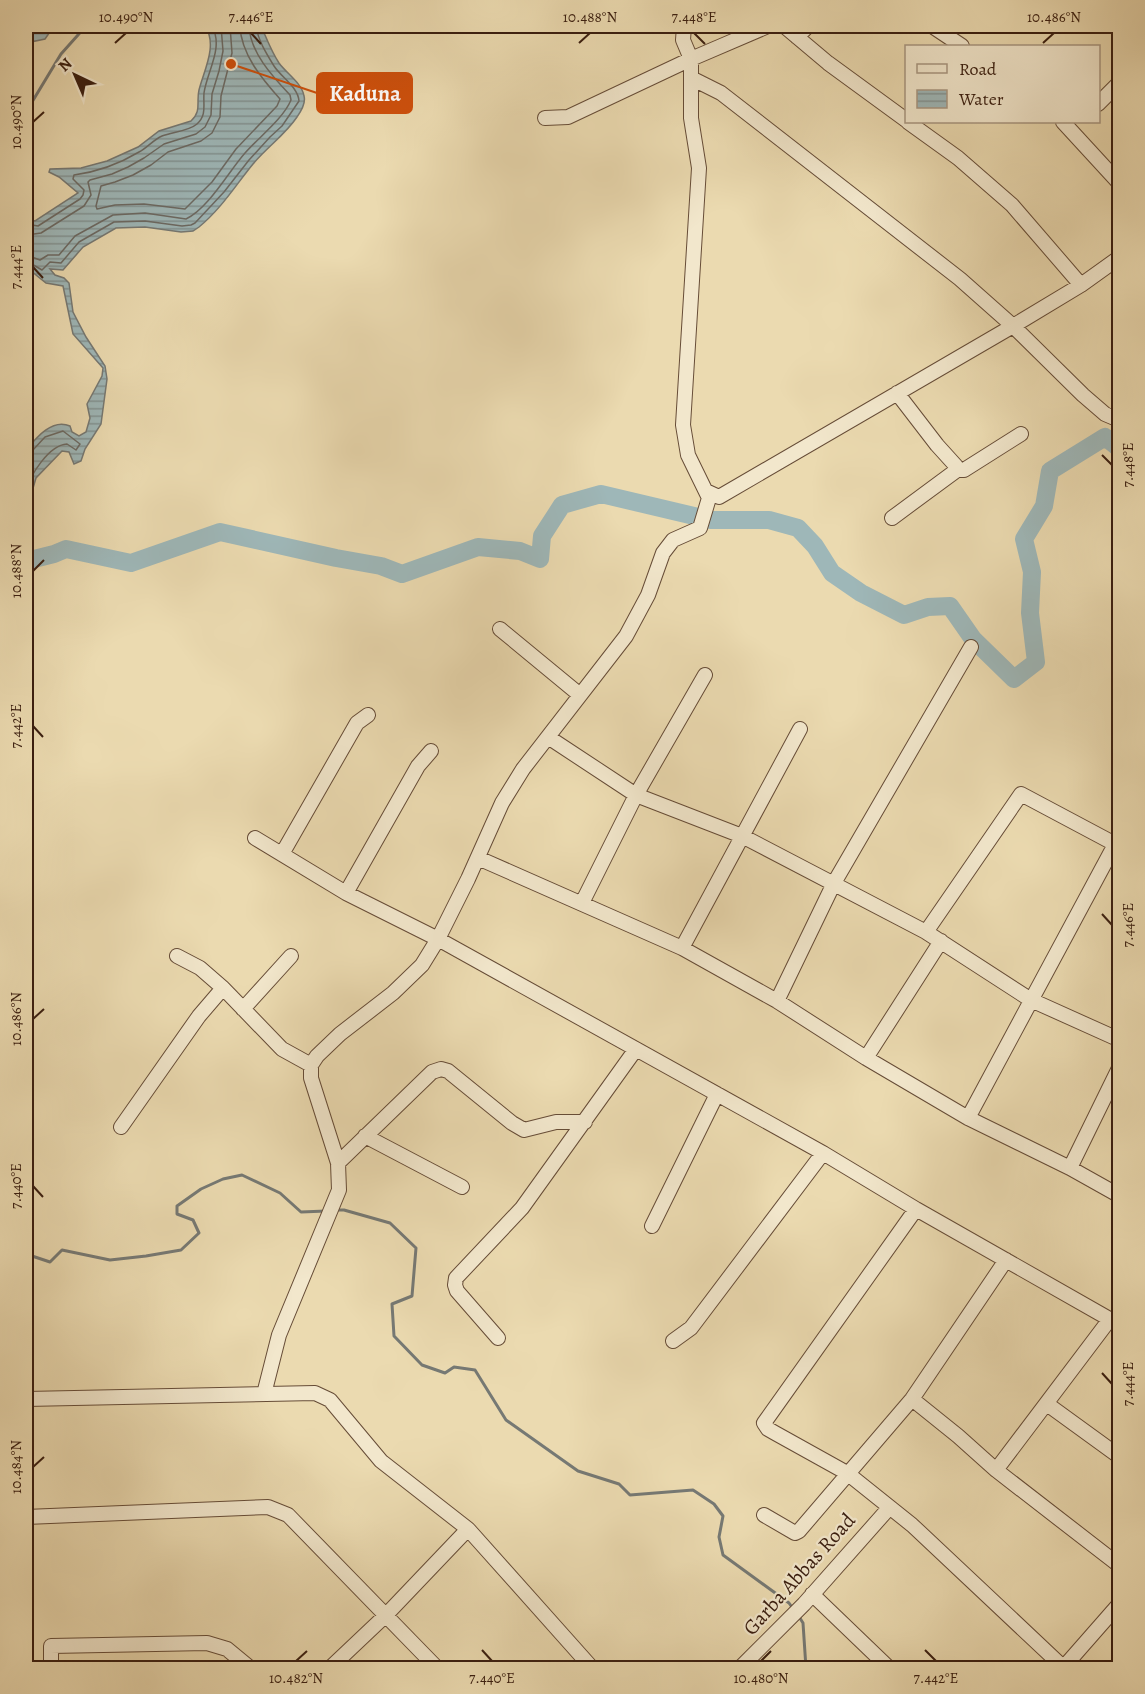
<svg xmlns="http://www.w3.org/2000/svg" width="1145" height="1694" viewBox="0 0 1145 1694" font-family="Alegreya,serif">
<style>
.water{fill:url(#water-rules);stroke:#767974;stroke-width:1.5}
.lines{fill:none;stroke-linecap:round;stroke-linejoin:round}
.shore{stroke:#6c6a64;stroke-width:1.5}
.stream{stroke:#767974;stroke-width:3}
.river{stroke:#9eb7b8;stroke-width:18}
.minor-casing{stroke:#664c37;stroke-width:16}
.minor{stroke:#f2e7cc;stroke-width:14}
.ticks{fill:none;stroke:#391d0f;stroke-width:2}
.labels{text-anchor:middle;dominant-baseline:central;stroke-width:4.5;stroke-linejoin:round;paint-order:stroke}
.street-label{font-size:21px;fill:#391d0f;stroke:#f2e7cc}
.leader{fill:none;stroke:#ce500c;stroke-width:2}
.callout-dot{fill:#ce500c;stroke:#f2e7cc;stroke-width:2}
.callout{fill:#ce500c;stroke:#ce500c;stroke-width:2}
.callout-label{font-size:22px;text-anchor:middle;font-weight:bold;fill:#fff}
.neatline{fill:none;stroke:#391d0f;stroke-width:2}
.ticks-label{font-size:15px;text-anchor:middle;fill:#391d0f}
</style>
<defs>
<pattern id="water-rules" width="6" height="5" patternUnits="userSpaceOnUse" patternTransform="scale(1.5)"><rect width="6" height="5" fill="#9eb7b8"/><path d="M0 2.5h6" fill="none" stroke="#829494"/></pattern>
</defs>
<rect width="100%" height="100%" fill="#ebdab0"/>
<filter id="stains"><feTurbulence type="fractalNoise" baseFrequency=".00333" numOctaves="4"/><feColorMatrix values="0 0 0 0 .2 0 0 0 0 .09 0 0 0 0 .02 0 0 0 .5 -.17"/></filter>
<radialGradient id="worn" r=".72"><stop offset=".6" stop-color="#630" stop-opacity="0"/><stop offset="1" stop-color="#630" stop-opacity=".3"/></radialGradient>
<path class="water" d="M26,26H54L45,39L26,43Z
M205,26H261C267,39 271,51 279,63C286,73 302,83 304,96C306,103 302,110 297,117C285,135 267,147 253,164C235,186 221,209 199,227L193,231L181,232L145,227L116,228L83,247L63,270L50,269L55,275L64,278L69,283L73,312L86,337L105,366L107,379L101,424L85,449L81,461L74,464L69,452L62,451L36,478L26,512V450C36,438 52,418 70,426L72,432L79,436L86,432L90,418L87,404L102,376L103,368L73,334L63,286L46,283L26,267V218L35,221L78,193L59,177L49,172L50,169L81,168L107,161L138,147L159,131L191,121C202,111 196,102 199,90C204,70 218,45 205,26Z"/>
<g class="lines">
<path class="shore" d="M230,26L232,53L221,96L220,117L212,133L201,141L168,152L151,165L133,175L115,182L101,186L96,206L97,209L115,205L144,204L185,209L212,182L236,149L277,106L280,99C262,79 241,54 240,26
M26,224L38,226L80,199L83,195L84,190L73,179L74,175C96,172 119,164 139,152C147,148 153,140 162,136C173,132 189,131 197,124C207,115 203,105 204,93C207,71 224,48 212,26
M26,232L34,234L41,233L84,206L91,195L88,182L90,180L112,174L128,167L144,158L164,144L196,134L205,127L211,115L212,94L219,71L223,51L221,26
M26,255L40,260L48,255H59L75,236L113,215L145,213L186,219C208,209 229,171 245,153C259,137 283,119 291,100L290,95C272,76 250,52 249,26
M26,262L30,263L42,270L50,262L61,263L79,242L114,222L145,221L182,226L191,225L195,223L224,192L249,160L270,137L282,126L299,101C298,87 281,77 274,66C266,53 258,40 256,26
M26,453L32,451L45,437L63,431L80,444L76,450L67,444C49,445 30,475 26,491"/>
<path class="stream" d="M26,112L61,54L86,26
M336,1210H344L390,1223L416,1248L412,1296L392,1304L394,1336L422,1365L445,1373L454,1367L475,1370L506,1420L578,1471L619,1484L630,1495L693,1490L714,1504L723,1516L719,1537L723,1555L789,1603L794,1610
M26,1254L50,1262L62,1250L110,1260L146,1256L181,1250L199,1233L193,1220L177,1214V1206L201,1189L223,1179L242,1175L280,1193L301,1212L326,1211
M798,1615L803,1623L806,1668"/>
<path class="river" d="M26,561L54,554L66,549L131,563L220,532L336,558L381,566L402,574L478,547L520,551L540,559L542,536L562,505L601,494L711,520H769L798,528L815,546L832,573L861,593L904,615L928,607L950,606L973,639L1014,679L1036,662L1030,613L1032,572L1024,539L1044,506L1050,471L1105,437L1120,449"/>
<g class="minor-casing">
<path id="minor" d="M784,26L828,63L906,120
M932,26L962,46
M797,37L808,26
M691,78L721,93L960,279L1013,326L1083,395L1105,414L1119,420
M1098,104L1120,82
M545,118L568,117L691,59L768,26
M908,122L958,158L1012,205L1081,285
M1063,122L1120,184
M897,393L937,445L956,466L957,470
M706,491L719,497L1013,326L1081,285L1120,257
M892,518L957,470H964L1021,434
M500,629L580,695
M548,737L636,795L742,836L926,932L1031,1000L1120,1040
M255,838L346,893L438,939L823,1153L916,1209L1120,1325
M282,854L357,723L368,715
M478,858L682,948L777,1001L866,1058L968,1118L1070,1168L1120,1196
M346,893L418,766L431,751
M582,903L636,795L705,675
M926,932L1021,794L1115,844
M682,948L800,729
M177,956L200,968L223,988L282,1049L311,1065
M777,1001L834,883L971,647
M243,1009L291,956
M866,1058L941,941
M968,1118L1120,835
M121,1127L199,1016L223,988
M365,1136L462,1187
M338,1163L432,1072L441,1069L448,1071L512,1123L524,1130L556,1122H585
M1070,1168L1120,1066
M916,1209L764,1423L768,1429L775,1433L847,1473L912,1525L1064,1668
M652,1226L717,1094
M498,1338L457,1291L455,1285L456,1278L522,1208L636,1049
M673,1341L691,1328L823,1153
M264,1394L279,1335L339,1190L338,1163L311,1078V1065L317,1056L340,1034L393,993L422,965L438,939L468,879L502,803L523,769L626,636L648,595L663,553L673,540L700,528L709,498L688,455L683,425L699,168L691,118V59L683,40L684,26
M26,1399L315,1393L330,1400L381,1461L468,1529L592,1668
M912,1399L958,1436L996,1470L1120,1566
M1047,1404L1120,1457
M996,1470L1110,1319
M764,1515L795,1533L799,1531L912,1399L1006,1260
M26,1517L268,1507L288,1515L437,1668
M812,1594L889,1668
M51,1668V1646L207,1643L227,1649L250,1668
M330,1668L386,1615L468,1529
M740,1668L804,1604L889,1508
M1063,1668L1120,1603"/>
</g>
<use href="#minor" class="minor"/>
</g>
<path class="ticks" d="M251,33L261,44M694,33L705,44M115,43L126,33M579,43L590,33M1043,43L1054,33M33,122L44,112M33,267L43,278M1102,455L1112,465M33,571L44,560M33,726L43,737M1102,914L1112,925M33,1019L44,1009M33,1186L43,1197M1102,1373L1112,1384M33,1467L44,1457M482,1650L492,1661M925,1650L936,1661M296,1661L307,1651M761,1661L771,1651"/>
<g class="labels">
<g class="street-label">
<text transform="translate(799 1574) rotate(-48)">Garba Abbas Road</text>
</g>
</g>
<path class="leader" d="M231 64L317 93"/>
<circle class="callout-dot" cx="231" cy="64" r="6"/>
<rect class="callout" x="317" y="73" width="95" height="40" rx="6"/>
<g class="callout-label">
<text x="365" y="101">Kaduna</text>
</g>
<rect width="1145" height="1694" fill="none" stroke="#ebdab0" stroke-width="66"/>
<rect x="905" y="45" width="195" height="78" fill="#f2e7cc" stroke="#a89680" stroke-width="1.5"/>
<rect x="917" y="64" width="30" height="9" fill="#f2e7cc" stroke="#a89680" stroke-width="1.5"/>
<text x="959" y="75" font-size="18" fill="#391d0f">Road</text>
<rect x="917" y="90" width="30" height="18" fill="url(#water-rules)" stroke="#a89680" stroke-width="1.5"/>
<text x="959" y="105" font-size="18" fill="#391d0f">Water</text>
<g transform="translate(75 75) rotate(316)" stroke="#f2e7cc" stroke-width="4.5" paint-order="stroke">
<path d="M0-4.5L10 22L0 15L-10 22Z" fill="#391d0f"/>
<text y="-9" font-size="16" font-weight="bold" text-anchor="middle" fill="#391d0f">N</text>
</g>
<rect x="33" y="33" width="1079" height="1628" class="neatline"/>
<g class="ticks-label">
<text x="126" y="22">10.490°N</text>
<text x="251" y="22">7.446°E</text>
<text x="590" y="22">10.488°N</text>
<text x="694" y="22">7.448°E</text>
<text x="1054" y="22">10.486°N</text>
<text transform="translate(16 122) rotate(-90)" y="5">10.490°N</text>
<text transform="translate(16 267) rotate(-90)" y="5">7.444°E</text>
<text transform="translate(1128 465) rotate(-90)" y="5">7.448°E</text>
<text transform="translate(16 571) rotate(-90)" y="5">10.488°N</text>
<text transform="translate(16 726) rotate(-90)" y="5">7.442°E</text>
<text transform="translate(1128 925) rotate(-90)" y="5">7.446°E</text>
<text transform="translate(16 1019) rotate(-90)" y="5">10.486°N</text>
<text transform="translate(16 1186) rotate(-90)" y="5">7.440°E</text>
<text transform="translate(1128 1384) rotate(-90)" y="5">7.444°E</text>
<text transform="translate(16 1467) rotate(-90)" y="5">10.484°N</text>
<text x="296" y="1683">10.482°N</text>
<text x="492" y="1683">7.440°E</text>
<text x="761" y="1683">10.480°N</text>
<text x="936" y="1683">7.442°E</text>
</g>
<rect width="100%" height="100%" filter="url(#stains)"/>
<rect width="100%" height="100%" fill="url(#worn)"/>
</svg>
